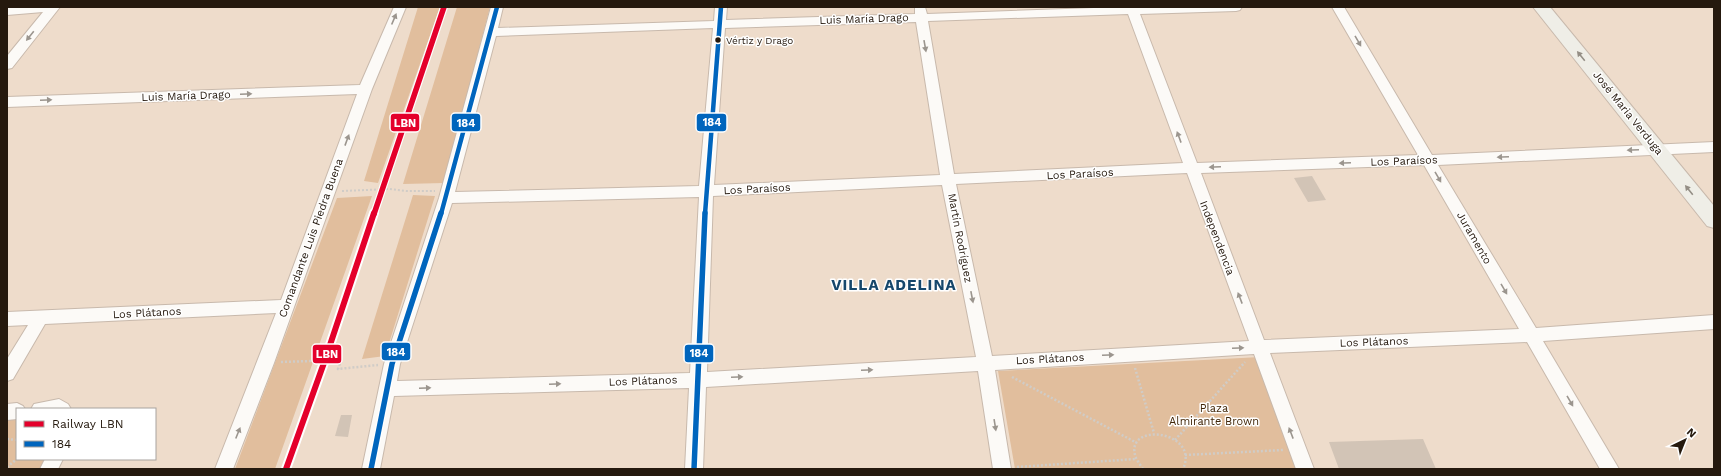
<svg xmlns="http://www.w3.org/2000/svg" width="1721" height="476" viewBox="0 0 1721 476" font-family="'Work Sans',sans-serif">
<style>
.green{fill:#e1be9d}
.building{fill:#d2c4b6}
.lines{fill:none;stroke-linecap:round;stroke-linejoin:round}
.street-casing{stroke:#c8b9ac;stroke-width:2}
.secondary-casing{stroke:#c8b9ac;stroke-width:2}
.path-far1{stroke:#d0ccc7;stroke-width:2;stroke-dasharray:2 2;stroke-linecap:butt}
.path{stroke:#d0ccc7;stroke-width:2.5;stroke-dasharray:2 2;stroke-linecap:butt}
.street{fill:#fcfaf7;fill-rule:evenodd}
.secondary{fill:#efeee7;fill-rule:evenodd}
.bus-1-far1-casing{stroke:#fff;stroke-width:7}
.bus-1-casing{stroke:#fff;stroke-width:8}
.bus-1-far1{stroke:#0065bd;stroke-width:4.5}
.bus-1{stroke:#0065bd;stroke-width:5.5}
.rail-1-far1-casing{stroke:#fff;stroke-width:8}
.rail-1-casing{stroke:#fff;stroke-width:10}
.rail-1-far1{stroke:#e4002b;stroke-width:5.5}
.rail-1{stroke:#e4002b;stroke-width:6}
.oneway{fill:#9b958e}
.oneway2{fill:#948e85}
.bus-dot{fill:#25190e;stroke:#fff;stroke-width:1.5}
.labels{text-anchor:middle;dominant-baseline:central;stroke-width:3;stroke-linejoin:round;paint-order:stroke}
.bus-label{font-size:10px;fill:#25190e;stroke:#fff;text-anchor:start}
.street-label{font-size:11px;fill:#25190e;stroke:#fff}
.park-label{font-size:11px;fill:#402507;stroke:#fff}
.district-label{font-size:15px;font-weight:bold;letter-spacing:1px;fill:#16476b;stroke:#fff}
.line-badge{stroke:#fff;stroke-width:1.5}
.badge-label{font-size:11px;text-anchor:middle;font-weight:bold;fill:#fff}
</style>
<rect width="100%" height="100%" fill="#eedccb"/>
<path class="green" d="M418,7H440L378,183L364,181Z
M457,7H490L444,183L403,184Z
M413,195L435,196L385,356L362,359Z
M372,196L275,469H235L337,198Z
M1260,357L1303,469H1015L998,371Z
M17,417V459H46L41,469H7V418Z"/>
<path class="building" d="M1312,176L1326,200L1308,202L1294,178Z
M341,415H352L348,437L335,436Z
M1423,439L1436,469H1339L1329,442Z"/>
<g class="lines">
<g class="street-casing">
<path id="street" d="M7,7H60L12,68L7,69V56L43,12L7,15Z
M394,7H406L372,89L274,363L233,469H215L276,313L45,324L13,379L7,381V359L28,325L7,326V312L281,300L357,94L7,107V97L360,85Z
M491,7H503L498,28L714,21L715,7H727L726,20L915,14V7H925L927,14L1122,7H1242L1240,10L1236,11L1140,14L1197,163L1418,155L1332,7H1344L1432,155L1714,142V152L1438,165L1536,328L1714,315V329L1543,341L1619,469H1600L1527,342L1270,353L1314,469H1296L1254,354L995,370L1011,469H993L978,371L706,387L703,469H685L689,388L394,396L380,469H362L384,364L439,198ZM1128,14L1183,163L954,174L928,21ZM916,22L940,175L714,185L725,28ZM713,28L699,186L455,192L496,36ZM1424,165L1519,329L1264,340L1201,173ZM1187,173L1249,341L992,356L956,184ZM942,185L976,357L707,372L713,196ZM699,197L690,373L397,381L400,364L452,203Z
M59,399L68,404L71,409H31L34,404Z
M17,403L23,406L25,409H17V419L7,420V404Z
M45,459H63L58,469H40Z"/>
</g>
<g class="secondary-casing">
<path id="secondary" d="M1533,7H1550L1714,206V228L1707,226Z"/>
</g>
<path class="path-far1" d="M342,191L389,189L406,191H435"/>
<path class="path" d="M281,362L341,360L338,369L378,365
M1135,368L1154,433
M1012,377L1137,443
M7,439L17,440
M1175,440L1245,362
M1185,455L1283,450
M7,467L17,459
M1017,467L1136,459
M1143,469C1141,466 1138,462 1136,458C1122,421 1201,430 1183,469"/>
<use href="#street" class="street"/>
<use href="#secondary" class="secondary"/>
<g class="bus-1-far1-casing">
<path id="bus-1-far1" d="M441,214L497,7
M705,214L721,7"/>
</g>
<g class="bus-1-casing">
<path id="bus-1" d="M371,469L392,364L441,213
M694,469L705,213"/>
</g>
<use href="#bus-1-far1" class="bus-1-far1"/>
<use href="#bus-1" class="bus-1"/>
<g class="rail-1-far1-casing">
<path id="rail-1-far1" d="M374,214L444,7"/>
</g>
<g class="rail-1-casing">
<path id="rail-1" d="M286,469L325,360L374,213"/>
</g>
<use href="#rail-1-far1" class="rail-1-far1"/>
<use href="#rail-1" class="rail-1"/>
</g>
<defs><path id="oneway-solid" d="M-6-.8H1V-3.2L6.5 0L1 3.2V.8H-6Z"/></defs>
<g class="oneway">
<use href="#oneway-solid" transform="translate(394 19) rotate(-67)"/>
<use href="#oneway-solid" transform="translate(30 36) rotate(129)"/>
<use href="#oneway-solid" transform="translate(1358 41) rotate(60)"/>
<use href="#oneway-solid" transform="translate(925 46) rotate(80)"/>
<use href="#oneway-solid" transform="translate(246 94) rotate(-2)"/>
<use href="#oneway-solid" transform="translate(46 100) rotate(-2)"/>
<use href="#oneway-solid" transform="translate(1179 137) rotate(-110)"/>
<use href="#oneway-solid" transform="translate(347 140) rotate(-70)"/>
<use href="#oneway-solid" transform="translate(1633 150) rotate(177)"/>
<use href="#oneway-solid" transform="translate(1503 157) rotate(177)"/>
<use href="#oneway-solid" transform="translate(1345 163) rotate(178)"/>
<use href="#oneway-solid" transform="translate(1215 167) rotate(178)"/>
<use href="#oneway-solid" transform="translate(1438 177) rotate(60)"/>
<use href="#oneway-solid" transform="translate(1504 289) rotate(60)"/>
<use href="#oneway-solid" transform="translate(972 297) rotate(79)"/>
<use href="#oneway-solid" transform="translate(1240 298) rotate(-111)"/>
<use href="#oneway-solid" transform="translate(1238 348) rotate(-3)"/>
<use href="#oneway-solid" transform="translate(1108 355) rotate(-3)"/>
<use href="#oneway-solid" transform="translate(867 370) rotate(-3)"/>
<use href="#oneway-solid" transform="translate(737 377) rotate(-3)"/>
<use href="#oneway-solid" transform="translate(555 384) rotate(-2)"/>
<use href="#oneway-solid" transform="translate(425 388) rotate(-2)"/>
<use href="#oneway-solid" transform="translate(1570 401) rotate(60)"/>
<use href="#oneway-solid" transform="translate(995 425) rotate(81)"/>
<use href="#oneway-solid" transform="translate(238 433) rotate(-68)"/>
<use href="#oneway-solid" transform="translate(1291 433) rotate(-111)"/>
</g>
<g class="oneway2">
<use href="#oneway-solid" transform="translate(1581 56) rotate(-129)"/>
<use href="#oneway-solid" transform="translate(1689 190) rotate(-129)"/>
</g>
<circle class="bus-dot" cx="718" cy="40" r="3.5"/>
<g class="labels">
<g class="bus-label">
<text x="726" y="40">Vértiz y Drago</text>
</g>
<g class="street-label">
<text transform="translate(864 19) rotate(-2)">Luis María Drago</text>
<text transform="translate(186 96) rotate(-2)">Luis María Drago</text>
<text transform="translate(1628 113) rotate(51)">José Maria Verduga</text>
<text transform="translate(1404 161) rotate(-2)">Los Paraísos</text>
<text transform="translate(1080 174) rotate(-3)">Los Paraísos</text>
<text transform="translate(757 189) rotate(-3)">Los Paraísos</text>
<text transform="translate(311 238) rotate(-70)">Comandante Luis Piedra Buena</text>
<text transform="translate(960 238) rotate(79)">Martín Rodríguez</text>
<text transform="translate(1217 238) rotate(69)">Independencia</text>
<text transform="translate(1474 238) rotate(60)">Juramento</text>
<text transform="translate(147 313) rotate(-3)">Los Plátanos</text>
<text transform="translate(1374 342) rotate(-2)">Los Plátanos</text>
<text transform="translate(1050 359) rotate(-3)">Los Plátanos</text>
<text transform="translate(643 381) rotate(-2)">Los Plátanos</text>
</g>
<g class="park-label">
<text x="1214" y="408">Plaza<tspan x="1214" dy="13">Almirante Brown</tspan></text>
</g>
<g class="district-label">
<text x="894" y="285">VILLA ADELINA</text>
</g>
</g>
<g class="line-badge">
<rect x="696" y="113" width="31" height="19" rx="4" fill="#0065bd"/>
<rect x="390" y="113" width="30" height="19" rx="4" fill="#e4002b"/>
<rect x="451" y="113" width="30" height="19" rx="4" fill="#0065bd"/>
<rect x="381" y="342" width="30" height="19" rx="4" fill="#0065bd"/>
<rect x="684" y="344" width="30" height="19" rx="4" fill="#0065bd"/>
<rect x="312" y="344" width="30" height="20" rx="4" fill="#e4002b"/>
</g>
<g class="badge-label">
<text x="712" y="126">184</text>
<text x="405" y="127">LBN</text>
<text x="466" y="127">184</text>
<text x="396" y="356">184</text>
<text x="699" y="357">184</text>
<text x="327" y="358">LBN</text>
</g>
<rect width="1721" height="476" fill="none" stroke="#25190e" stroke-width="16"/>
<rect x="16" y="408" width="140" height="52" fill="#ffffff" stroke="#a8a39f"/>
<rect x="24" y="421" width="20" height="6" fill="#e4002b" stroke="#a8a39f"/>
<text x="52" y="428" font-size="12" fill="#25190e">Railway LBN</text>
<rect x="24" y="441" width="20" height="6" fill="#0065bd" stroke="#a8a39f"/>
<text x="52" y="448" font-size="12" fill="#25190e">184</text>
<g transform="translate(1685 440) rotate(43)" stroke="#ffffff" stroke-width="3" paint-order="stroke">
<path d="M0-3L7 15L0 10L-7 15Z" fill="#25190e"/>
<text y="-6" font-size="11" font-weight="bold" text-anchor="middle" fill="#25190e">N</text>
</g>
</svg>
